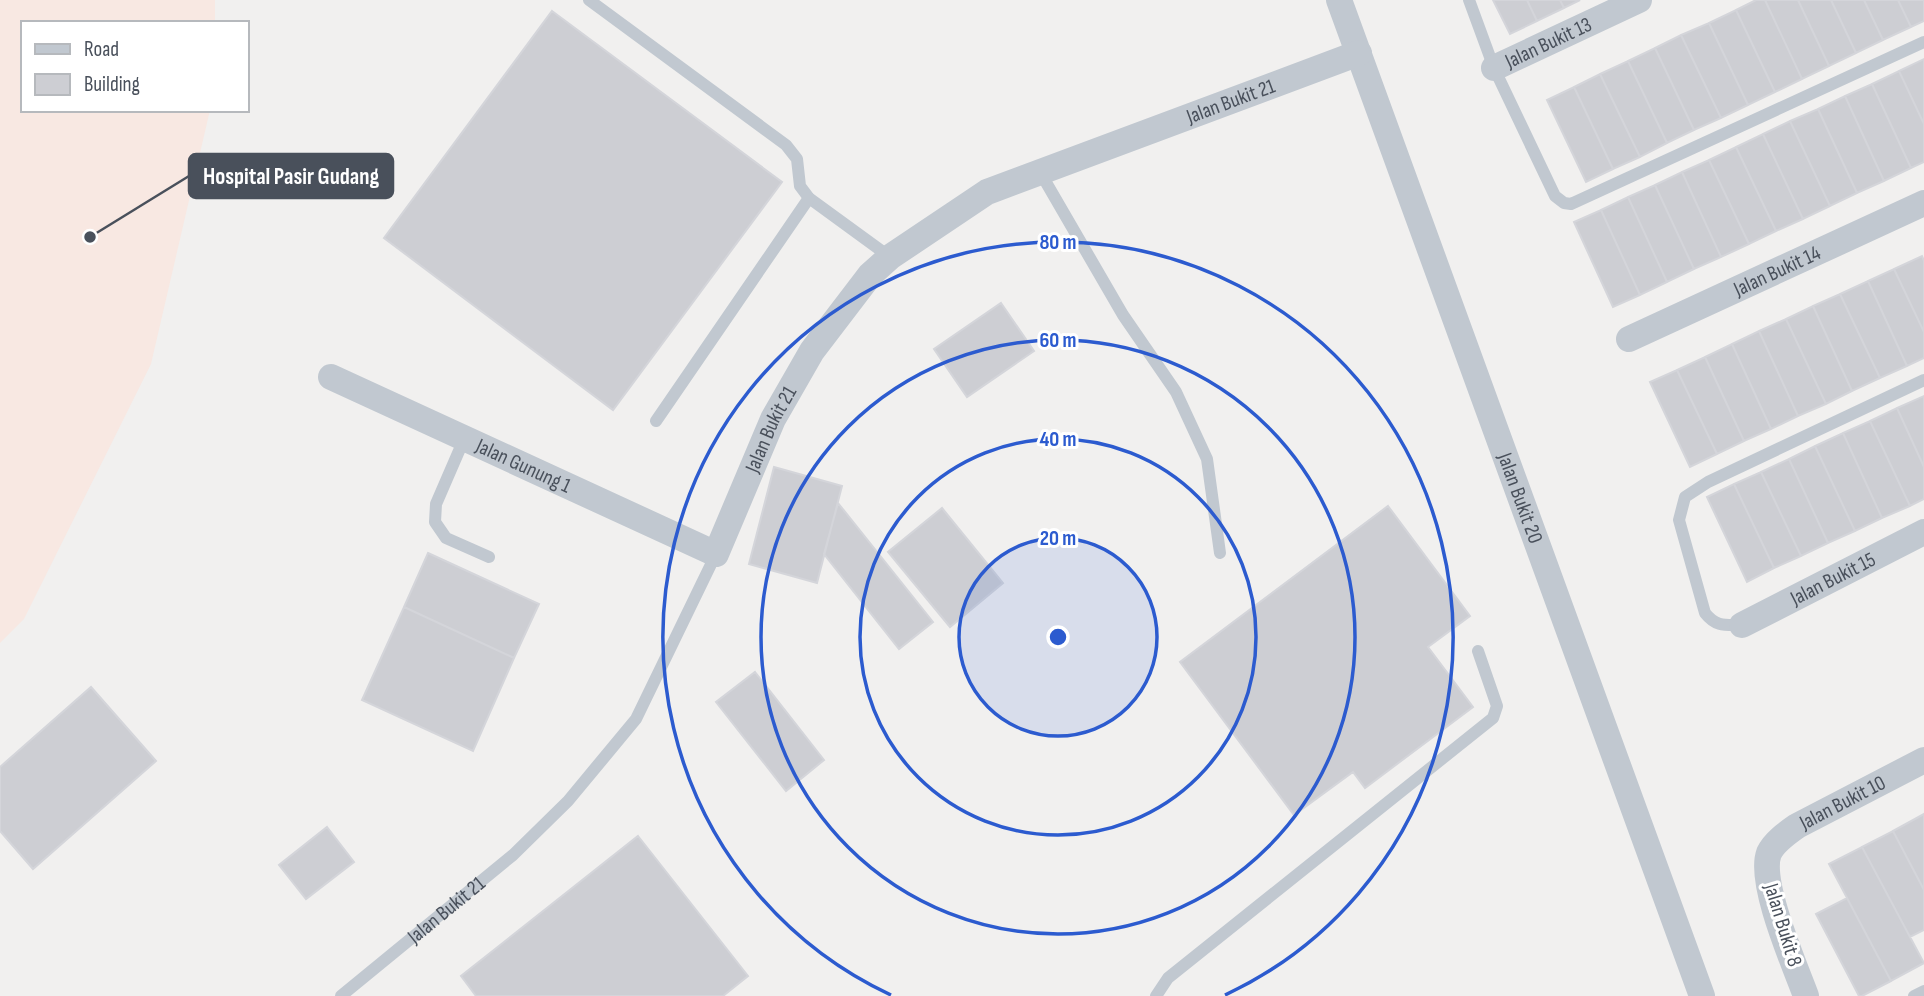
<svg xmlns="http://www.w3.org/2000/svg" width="1924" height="996" viewBox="0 0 1924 996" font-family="'Sofia Sans Condensed',sans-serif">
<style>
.medical{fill:#f8e8e2}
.building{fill:#cdced3;stroke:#d4d5da;stroke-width:2}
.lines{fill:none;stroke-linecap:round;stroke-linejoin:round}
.lane{stroke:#c1c8d0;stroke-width:12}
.street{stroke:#c1c8d0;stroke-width:26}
.ring{fill:none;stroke:#2c5bcf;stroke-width:3.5}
.labels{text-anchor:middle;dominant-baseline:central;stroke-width:6;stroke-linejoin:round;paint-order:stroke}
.street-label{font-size:21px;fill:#49505b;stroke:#fff}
.centre{fill:#2c5bcf;stroke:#fff;stroke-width:3.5}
.ring-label{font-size:21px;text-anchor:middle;font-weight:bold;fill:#2c5bcf;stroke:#fff;stroke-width:6;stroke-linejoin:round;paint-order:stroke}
.leader{fill:none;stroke:#49505b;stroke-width:2.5}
.callout-dot{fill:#49505b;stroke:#fff;stroke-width:2.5}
.callout{fill:#49505b;stroke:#49505b;stroke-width:2.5}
.callout-label{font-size:23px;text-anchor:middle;font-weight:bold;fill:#fff}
</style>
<rect width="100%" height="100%" fill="#f1f0ef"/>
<path class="medical" d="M0,0H215V23H23V110H210L151,364L24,619L0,643Z"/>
<path class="building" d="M1493,0H1527L1537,21L1510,34Z
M1527,0H1560L1564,8L1537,21Z
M1560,0H1580L1564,8Z
M1756,0H1765L1802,79L1775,92L1736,10Z
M1765,0H1798L1829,66L1802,79Z
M1798,0H1831L1856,53L1829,66Z
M1831,0H1864L1883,40L1856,53Z
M1864,0H1898L1911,27L1883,40Z
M1898,0H1924V21L1911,27Z
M1736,10L1775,92L1748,105L1709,23Z
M552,11L782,182L613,410L384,238Z
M1709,23L1748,105L1721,118L1681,35Z
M1681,35L1721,118L1694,130L1655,48Z
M1655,48L1694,130L1667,143L1628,61Z
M1924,59V124L1899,71Z
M1628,61L1667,143L1640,157L1600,74Z
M1899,71L1924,124V162L1911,168L1872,84Z
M1600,74L1640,157L1613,169L1574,87Z
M1872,84L1911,168L1884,181L1845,96Z
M1574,87L1613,169L1586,182L1547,100Z
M1845,96L1884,181L1857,193L1818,109Z
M1818,109L1857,193L1830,206L1790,121Z
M1790,121L1830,206L1803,219L1763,134Z
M1763,134L1803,219L1776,231L1736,147Z
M1736,147L1776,231L1749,244L1709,160Z
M1709,160L1749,244L1721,257L1682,172Z
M1682,172L1721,257L1694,269L1655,185Z
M1655,185L1694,269L1667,282L1628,197Z
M1628,197L1667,282L1640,295L1601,210Z
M1601,210L1640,295L1613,307L1574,222Z
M1922,256L1924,261V332L1894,269Z
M1894,269L1924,332V358L1907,366L1868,281Z
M1868,281L1907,366L1880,378L1840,294Z
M1840,294L1880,378L1852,391L1813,306Z
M1001,303L1034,351L967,397L934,349Z
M1813,306L1852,391L1826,404L1786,319Z
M1786,319L1826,404L1798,416L1759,331Z
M1759,331L1798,416L1771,429L1732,344Z
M1732,344L1771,429L1744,441L1705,357Z
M1705,357L1744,441L1717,454L1677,370Z
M1677,370L1717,454L1690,467L1650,382Z
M1924,396V467L1897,408Z
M1897,408L1924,467V499L1910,506L1870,421Z
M1870,421L1910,506L1882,518L1843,433Z
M1843,433L1882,518L1855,531L1815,446Z
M1815,446L1855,531L1828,543L1789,459Z
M1789,459L1828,543L1801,556L1761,472Z
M774,467L842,486L817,583L749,564Z
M1761,472L1801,556L1774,568L1734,484Z
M1734,484L1774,568L1747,582L1707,497Z
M838,503L933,622L899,649L824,554Z
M1388,506L1470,616L1428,647L1473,707L1365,788L1353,772L1294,815L1180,662Z
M942,508L1003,583L950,627L888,552Z
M428,553L539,604L514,658L404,607Z
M404,607L514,658L473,751L362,700Z
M755,672L824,760L786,791L716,702Z
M91,687L156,761L33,869L0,831V767Z
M1924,814V890L1893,831Z
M327,827L354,862L306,899L279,865Z
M1893,831L1924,890V930L1910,937L1862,847Z
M638,836L748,976L723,996H476L461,976Z
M1862,847L1924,963L1891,981L1829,864Z
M1847,898L1891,981L1862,996H1859L1816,914Z"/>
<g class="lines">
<g class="lane">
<path d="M589,0L786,145L797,159L800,186L809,198L890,257"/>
<path d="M1469,0L1494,68L1555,196L1564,203L1571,204L1924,42"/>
<path d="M1040,172L1123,315L1176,392L1207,459L1220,553"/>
<path d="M656,421L809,198"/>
<path d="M465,437L436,504L435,522L446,538L489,557"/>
<path d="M1742,625C1725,625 1716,627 1705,613L1679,520L1685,497L1708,482L1924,380"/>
<path id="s1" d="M341,996L513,855L568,801L636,719L716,554"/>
<path d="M1156,996L1168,978L1493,718L1497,706L1478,651"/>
<path d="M1914,996L1924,991"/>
</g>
<g class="street">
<path id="s2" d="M1339,0L1702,996"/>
<path id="s3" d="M1494,68L1639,0"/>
<path id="s4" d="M1629,339L1924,203"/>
<path id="s5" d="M331,377L716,554L773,419L812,351L870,275L890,257L987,192L1359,53"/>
<path id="s6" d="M1742,625L1924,532"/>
<path id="s7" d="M1806,996C1795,966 1758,882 1769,853C1774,842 1787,833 1797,826L1924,760"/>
</g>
</g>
<circle cx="1058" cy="637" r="99" fill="#2c5bcf" fill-opacity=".12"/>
<g class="ring">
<circle cx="1058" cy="637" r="99"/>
<circle cx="1058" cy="637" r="198"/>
<circle cx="1058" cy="637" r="297"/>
<path d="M891 995A395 395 0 1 1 1225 995"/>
</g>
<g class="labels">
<g class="street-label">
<text stroke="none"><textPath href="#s3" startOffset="60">Jalan Bukit 13</textPath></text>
<text stroke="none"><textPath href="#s5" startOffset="1148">Jalan Bukit 21</textPath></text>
<text stroke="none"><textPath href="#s4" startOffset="163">Jalan Bukit 14</textPath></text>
<text stroke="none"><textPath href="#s5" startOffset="560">Jalan Bukit 21</textPath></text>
<text stroke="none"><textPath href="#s5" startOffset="212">Jalan Gunung 1</textPath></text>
<text stroke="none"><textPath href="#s2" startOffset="530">Jalan Bukit 20</textPath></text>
<text stroke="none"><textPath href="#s6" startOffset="102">Jalan Bukit 15</textPath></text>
<text stroke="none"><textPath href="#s7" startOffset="240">Jalan Bukit 10</textPath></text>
<text stroke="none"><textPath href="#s1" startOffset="136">Jalan Bukit 21</textPath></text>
<text transform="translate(1783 925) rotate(73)">Jalan Bukit 8</text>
</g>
</g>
<circle cx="1058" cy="637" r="10" class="centre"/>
<g class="ring-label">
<text x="1058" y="249">80 m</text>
<text x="1058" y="347">60 m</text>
<text x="1058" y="446">40 m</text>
<text x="1058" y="545">20 m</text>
</g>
<path class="leader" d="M90 237L189 176"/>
<circle class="callout-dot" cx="90" cy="237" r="7"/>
<rect class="callout" x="189" y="154" width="204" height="44" rx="7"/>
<g class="callout-label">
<text x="291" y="184">Hospital Pasir Gudang</text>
</g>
<rect x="21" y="21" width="228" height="91" fill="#ffffff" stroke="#b6b9bd" stroke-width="2"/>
<rect x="35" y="44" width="35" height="10" fill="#c1c8d0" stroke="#b6b9bd" stroke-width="2"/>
<text x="84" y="56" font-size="21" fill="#49505b">Road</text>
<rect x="35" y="74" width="35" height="21" fill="#cdced3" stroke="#b6b9bd" stroke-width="2"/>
<text x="84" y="91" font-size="21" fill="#49505b">Building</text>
</svg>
